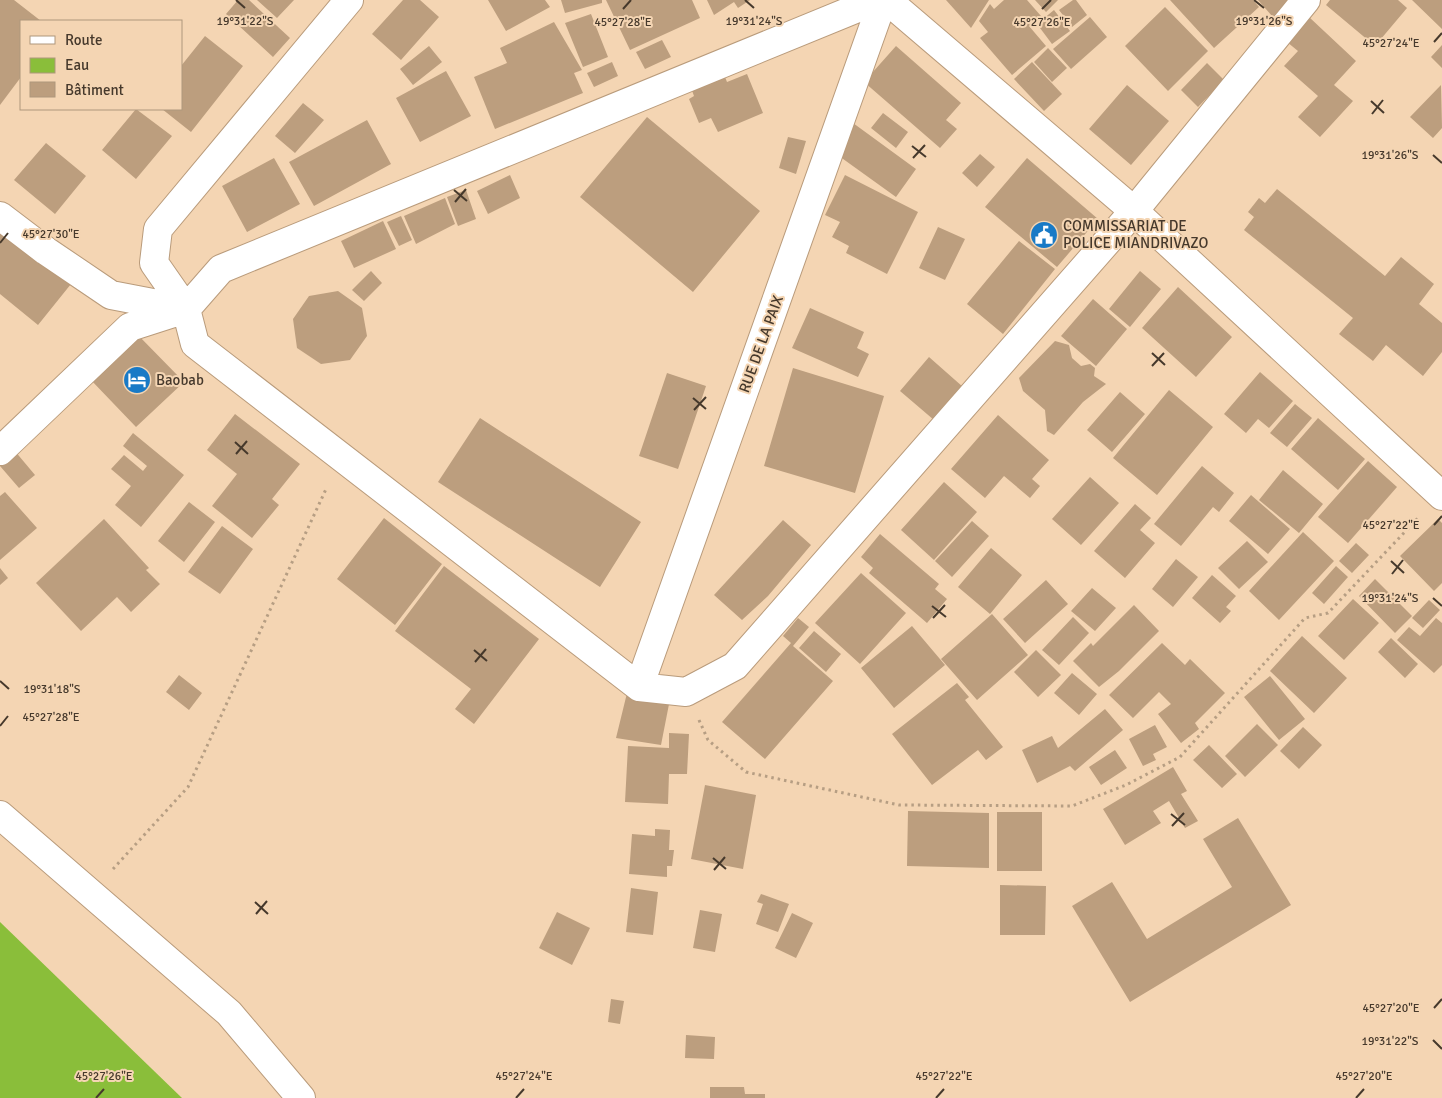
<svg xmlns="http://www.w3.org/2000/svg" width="1442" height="1098" viewBox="0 0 1442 1098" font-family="Signika,sans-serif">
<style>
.water{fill:#8abe3a}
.building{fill:#bc9e7e}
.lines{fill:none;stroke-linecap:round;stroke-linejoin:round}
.minor-casing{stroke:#b99b7b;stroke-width:30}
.path{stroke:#b69e83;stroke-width:3;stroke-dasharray:2.5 4;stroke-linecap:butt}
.minor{stroke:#fff;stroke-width:28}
.ticks{fill:none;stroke:#46392c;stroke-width:2}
.labels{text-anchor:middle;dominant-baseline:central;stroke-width:4;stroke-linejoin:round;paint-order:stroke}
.poi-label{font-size:15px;fill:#46392c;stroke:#f4d5b3;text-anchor:start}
.street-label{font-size:15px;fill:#46392c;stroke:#f4d5b3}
.ticks-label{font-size:12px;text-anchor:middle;fill:#46392c;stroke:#f4d5b3;stroke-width:4;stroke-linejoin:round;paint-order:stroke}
</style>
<rect width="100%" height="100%" fill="#f4d5b3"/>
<path class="water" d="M0,922L182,1098H0Z"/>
<path class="building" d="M0,0H14L41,21H21V77L0,105Z
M238,0H249L290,38L273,57L226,14Z
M257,0H294L277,18Z
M403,0H420L439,17L401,60L372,34Z
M488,0H545L550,7L506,31Z
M561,0H602V3L565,13Z
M606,0H692L700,18L630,50Z
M707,0H750L738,8L734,2L714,15Z
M946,0H989L971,28Z
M1004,0H1027L1041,16L1029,26L1046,46L1012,75L980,38L988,32L979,21L990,4L994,9Z
M1035,0H1058L1046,12Z
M1073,0H1076L1087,15L1072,27L1059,10Z
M1170,0H1253L1259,7L1214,48Z
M1258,0H1303L1279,24Z
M1330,0H1398L1407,8L1375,46L1326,5Z
M1412,0H1442V29Z
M1165,7L1208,51L1168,91L1125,46Z
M1054,10L1070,31L1052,44L1037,24Z
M591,14L608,57L583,67L565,23Z
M1090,17L1107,37L1071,69L1053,49Z
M1309,17L1356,61L1334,85L1353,101L1320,137L1298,117L1318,96L1284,66L1298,51L1287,42Z
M554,22L582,70L574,73L583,93L495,129L474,77L507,63L500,48Z
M205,36L243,66L191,132L162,109H181V66Z
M662,40L671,57L645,69L636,52Z
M1442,45V68L1431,57Z
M429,46L442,62L413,85L400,69Z
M896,46L961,103L946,120L957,129L940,148L864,82Z
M1048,48L1067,68L1052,82L1034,62Z
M612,62L618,76L594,87L587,73Z
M1032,62L1062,94L1044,111L1014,79Z
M1207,63L1224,80L1198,107L1181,90Z
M446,71L471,116L420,142L396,98Z
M723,72L727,82L747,74L763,113L718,132L711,118L699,123L689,99L694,96L690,85Z
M1127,85L1169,121L1131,165L1089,129Z
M1441,85L1442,128L1433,138L1410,117Z
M303,103L324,120L295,153L275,136Z
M136,109L172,136L136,179L102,150Z
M883,113L908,132L896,148L871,128Z
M647,117L760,211L693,292L580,197Z
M367,120L391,164L314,206L289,162Z
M853,123L916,169L896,197L832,151Z
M788,137L806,141L796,174L779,168Z
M46,143L86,176L55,214L14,180Z
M980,154L995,167L977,187L962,173Z
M274,158L300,204L247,232L222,186Z
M1027,158L1098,219L1057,267L985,207Z
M510,175L520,198L488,214L477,191Z
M845,175L918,212L887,274L846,253L849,246L832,237L840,222L825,215Z
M1277,189L1385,276L1401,257L1434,284L1419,304L1442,323V352L1423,376L1386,345L1373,361L1339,334L1353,318L1244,230L1254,217L1248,212L1259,198L1265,203Z
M466,190L476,219L458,226L447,197Z
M445,198L455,224L416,244L404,216Z
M401,216L412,240L399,246L387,222Z
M383,221L396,249L354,268L341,241Z
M938,227L965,239L945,280L919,268Z
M0,228L71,284L38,325L0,294Z
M1019,241L1055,269L1003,334L967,304Z
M371,271L382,283L364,301L352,290Z
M1140,271L1161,289L1130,327L1109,309Z
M1178,287L1232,337L1196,377L1142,328Z
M338,291L362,308L367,336L350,360L321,364L297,348L293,319L309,296Z
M1093,299L1127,329L1096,366L1061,336Z
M810,308L864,332L857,348L869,354L858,377L792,348Z
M137,334L184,382L136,427L90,379Z
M1055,341L1069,345L1072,358L1081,366L1090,364L1095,368L1094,376L1106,384L1083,402L1054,435L1047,431L1045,410L1023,391L1019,378Z
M929,357L963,387L934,420L900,391Z
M793,368L884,396L855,493L764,466Z
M1260,372L1293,401L1269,428L1258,419L1246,433L1224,414Z
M667,373L706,386L678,469L639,456Z
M1169,390L1213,427L1157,495L1113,458Z
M1120,392L1145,414L1112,452L1087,430Z
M1295,404L1312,418L1287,447L1270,433Z
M235,414L300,464L272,499L279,505L252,538L212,506L237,474L207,450Z
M998,415L1049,460L1032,479L1040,486L1030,498L1004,476L985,498L951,469Z
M480,418L641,522L600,587L438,482Z
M1318,418L1365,459L1338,490L1291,449Z
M133,433L184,475L141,527L115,505L131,486L111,469L124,455L143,471L147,466L123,446Z
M14,450L35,475L19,488L0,466V463Z
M1368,461L1397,487L1348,543L1318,517Z
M1202,466L1234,493L1219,512L1213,507L1181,546L1154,524Z
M1283,470L1323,504L1299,533L1259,500Z
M1090,477L1119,503L1081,545L1052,519Z
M944,482L977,512L934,560L901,530Z
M5,492L37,528L0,560V496Z
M1251,495L1290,529L1268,554L1229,521Z
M189,502L215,522L184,562L158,541Z
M1135,504L1151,518L1140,530L1155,543L1125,578L1094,551Z
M384,518L442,564L395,625L337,579Z
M104,519L149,568L146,570L160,584L131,612L117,597L81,631L36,583Z
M1438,519L1442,523V583L1434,591L1400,556Z
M783,520L811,545L768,596L742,620L714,595Z
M972,521L989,536L952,577L935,561Z
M222,526L253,549L220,594L188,572Z
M1303,532L1334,561L1279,620L1249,591Z
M880,534L939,584L935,589L947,599L927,623L869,573L873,568L861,557Z
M1247,541L1268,562L1239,589L1218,568Z
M1356,543L1369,555L1352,573L1339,561Z
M991,548L1022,575L990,614L958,587Z
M1176,559L1198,577L1173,607L1152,589Z
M444,566L539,639L474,724L455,709L471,689L395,631Z
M1336,566L1348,577L1324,604L1312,593Z
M0,568L8,578L0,585Z
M861,573L906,613L860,664L815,623Z
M1212,575L1236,596L1226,607L1231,611L1220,623L1192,598Z
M1375,579L1412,616L1395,633L1359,596Z
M1046,580L1068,604L1025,643L1003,619Z
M1092,588L1116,608L1095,631L1071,611Z
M1353,599L1379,623L1344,660L1318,636Z
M1429,600L1440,610L1423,628L1412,618Z
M1134,605L1159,631L1119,671L1099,687L1073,661L1091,643L1093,646Z
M992,614L1028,655L977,700L941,659Z
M1073,617L1089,633L1059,665L1042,650Z
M798,618L809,627L793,646L833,681L765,759L722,722L791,643L783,636Z
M1436,618L1442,623V665L1434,673L1397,640L1409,627L1420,636Z
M912,626L945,665L894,708L861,668Z
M814,631L841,654L826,672L799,648Z
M1302,636L1347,678L1314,713L1270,671Z
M1391,638L1418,664L1405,678L1378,652Z
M1162,643L1185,665L1190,659L1225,693L1195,723L1199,729L1181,743L1158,714L1171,704L1159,692L1133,718L1109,695Z
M1036,650L1061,675L1038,697L1014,672Z
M1072,673L1097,694L1079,715L1054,693Z
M179,675L202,693L189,710L166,692Z
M1270,676L1305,719L1279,740L1244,697Z
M957,683L969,697L965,700L1003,747L986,760L978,750L932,785L892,734Z
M628,689L670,699L661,745L616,738Z
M1105,709L1123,730L1075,771L1070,766L1037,783L1022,750L1052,736L1058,748Z
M1257,724L1278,745L1245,777L1225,756Z
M1155,725L1167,747L1153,754L1156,760L1143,766L1129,739Z
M1303,727L1322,745L1299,769L1280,751Z
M669,733L689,734L687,774H669L668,804L625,802L628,746L669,748Z
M1209,745L1237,774L1222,788L1193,760Z
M1115,750L1127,768L1101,785L1089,767Z
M1173,767L1187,791L1181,794L1198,821L1185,828L1169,801L1153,811L1161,823L1125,845L1103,809Z
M705,785L756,795L743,869L691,859Z
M908,811L989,813V868L907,866Z
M997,812H1042V871H997Z
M1238,818L1291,905L1130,1002L1072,906L1112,882L1147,939L1232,887L1203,839Z
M655,829L670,830L669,850H674L672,866H667V877L629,874L632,834L655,836Z
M1000,885L1046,886L1045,935H1000Z
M631,888L658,892L653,935L626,932Z
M761,894L789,904L778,932L756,924L763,904L757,902Z
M700,910L722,914L715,952L693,948Z
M557,912L590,928L572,965L539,948Z
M792,913L813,923L796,958L775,948Z
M611,999L624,1001L620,1024L608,1022Z
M686,1035L715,1037L714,1059L685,1058Z
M710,1087H744L745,1094H765V1098H710Z"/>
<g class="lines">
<g class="minor-casing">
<path id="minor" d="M349,0L158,229L154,263L186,309L195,344L639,687L686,692L735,666L1134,211L1306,0
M887,0L1134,211L1442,496
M0,216L46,251L111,295L184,309
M0,451L130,327L186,309L221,269L877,0
M639,687L883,0
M0,815L229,1013L301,1098"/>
</g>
<path class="path" d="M699,720L708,740L746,772L899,805L1072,806L1126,785L1180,757L1305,618L1328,613L1418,518
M113,869L188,787L327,487"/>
<use href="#minor" class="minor"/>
</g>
<path class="ticks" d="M236,0L245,8M745,0L754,8M1254,0L1264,8M623,9L631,0M1042,9L1051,0M1434,42L1442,33M1371,101L1384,113M1372,114L1383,100M912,146L926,157M1433,155L1442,163M913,158L925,145M454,190L467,201M455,202L466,189M0,243L8,233M1152,353L1165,365M1152,366L1164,353M693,398L706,409M694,410L706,397M235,442L248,454M236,454L247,441M1434,525L1442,516M1391,561L1404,573M1392,574L1403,560M1433,598L1442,606M932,606L946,617M933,618L945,605M474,650L487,661M475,662L486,649M0,681L9,689M0,726L8,716M1171,814L1185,825M1172,826L1184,813M713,858L726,869M714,870L725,857M255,902L268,914M256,914L267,901M1434,1008L1442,999M1433,1040L1442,1049M96,1098L104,1089M516,1098L524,1089M936,1098L944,1089M1356,1098L1364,1089"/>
<defs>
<g id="civic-disc" transform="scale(1.4375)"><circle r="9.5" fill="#197ac6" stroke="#f4d5b3"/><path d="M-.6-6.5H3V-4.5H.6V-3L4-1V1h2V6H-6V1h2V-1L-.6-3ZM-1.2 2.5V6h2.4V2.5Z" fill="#fff"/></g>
<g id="hotel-disc" transform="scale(1.4375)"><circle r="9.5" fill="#197ac6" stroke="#f4d5b3"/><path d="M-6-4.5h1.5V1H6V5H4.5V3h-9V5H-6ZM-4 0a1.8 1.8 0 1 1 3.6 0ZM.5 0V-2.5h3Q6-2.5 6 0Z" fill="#fff"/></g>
</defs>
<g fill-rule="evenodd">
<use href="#civic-disc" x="1044" y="235"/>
<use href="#hotel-disc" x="137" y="380"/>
</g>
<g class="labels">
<g class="poi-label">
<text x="1063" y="226">COMMISSARIAT DE<tspan x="1063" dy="17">POLICE MIANDRIVAZO</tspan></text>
<text x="156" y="380">Baobab</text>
</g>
<g class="street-label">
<text transform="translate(761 344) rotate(-70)">RUE DE LA PAIX</text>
</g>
</g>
<g class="ticks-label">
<text x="245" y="25">19°31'22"S</text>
<text x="754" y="25">19°31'24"S</text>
<text x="1264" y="25">19°31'26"S</text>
<text x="623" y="26">45°27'28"E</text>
<text x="1042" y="26">45°27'26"E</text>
<text x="1391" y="47">45°27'24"E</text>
<text x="1390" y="159">19°31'26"S</text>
<text x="51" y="238">45°27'30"E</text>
<text x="1391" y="529">45°27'22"E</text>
<text x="1390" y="602">19°31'24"S</text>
<text x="52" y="693">19°31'18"S</text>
<text x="51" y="721">45°27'28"E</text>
<text x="1391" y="1012">45°27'20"E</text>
<text x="1390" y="1045">19°31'22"S</text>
<text x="104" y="1080">45°27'26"E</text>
<text x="524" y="1080">45°27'24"E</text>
<text x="944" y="1080">45°27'22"E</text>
<text x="1364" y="1080">45°27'20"E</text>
</g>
<rect x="20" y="20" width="162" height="90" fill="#f4d5b3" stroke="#ae977d"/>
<rect x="30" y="36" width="25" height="8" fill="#ffffff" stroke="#ae977d"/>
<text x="65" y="45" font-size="15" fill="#46392c">Route</text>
<rect x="30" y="58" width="25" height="15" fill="#8abe3a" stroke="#ae977d"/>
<text x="65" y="70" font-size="15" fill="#46392c">Eau</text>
<rect x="30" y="82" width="25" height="15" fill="#bc9e7e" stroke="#ae977d"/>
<text x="65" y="95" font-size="15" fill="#46392c">Bâtiment</text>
</svg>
